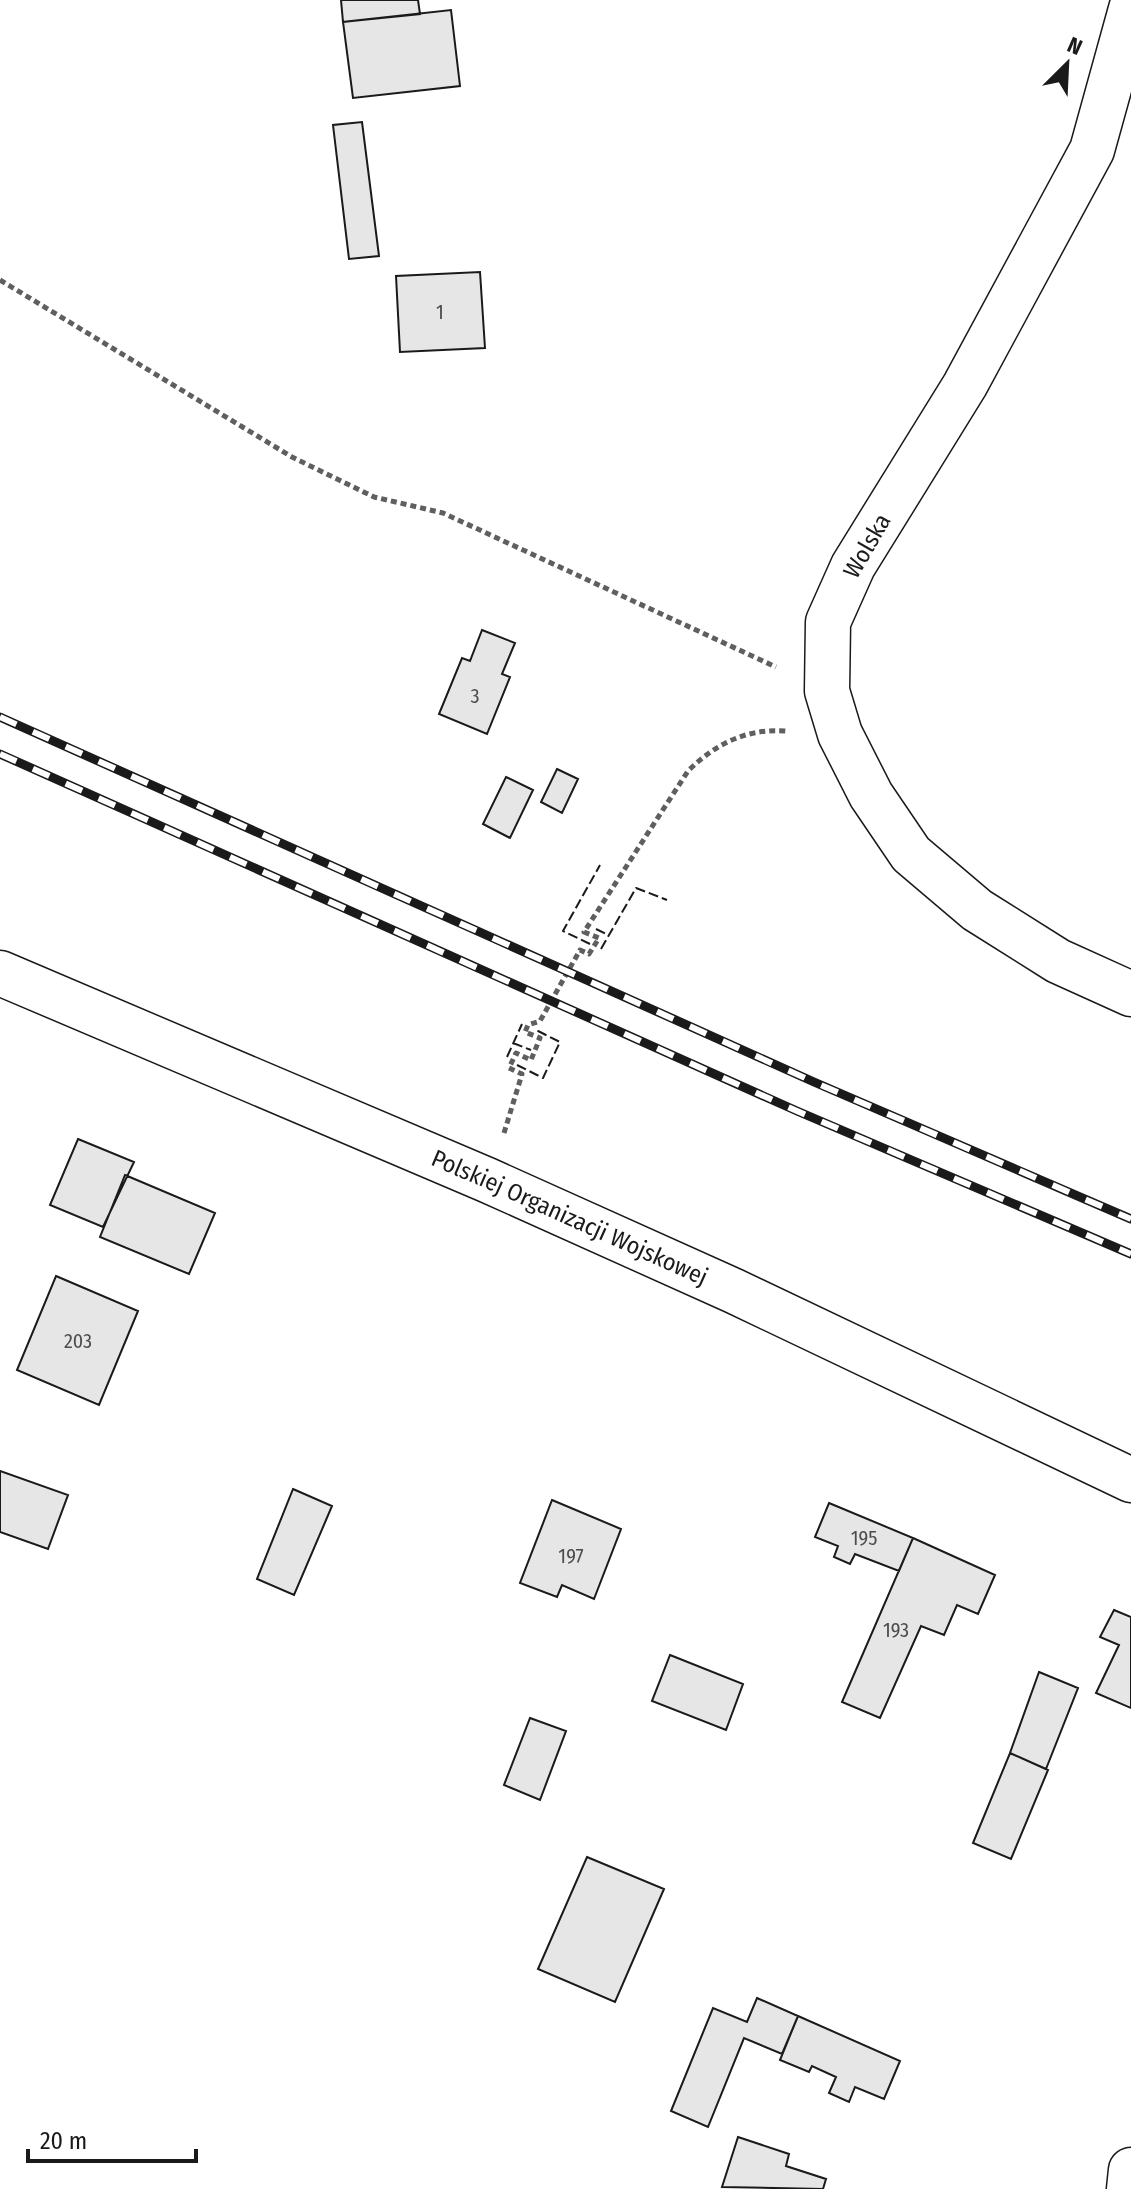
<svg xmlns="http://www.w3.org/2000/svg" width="1131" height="2189" viewBox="0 0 1131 2189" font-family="'Fira Sans Condensed',sans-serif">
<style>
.building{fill:#e6e6e6;stroke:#1a1a1a;stroke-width:2}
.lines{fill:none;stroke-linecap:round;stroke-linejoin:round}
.minor-casing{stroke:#1a1a1a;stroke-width:47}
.secondary-casing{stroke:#1a1a1a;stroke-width:47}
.path{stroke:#5f5f5f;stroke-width:5;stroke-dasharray:6 4;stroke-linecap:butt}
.minor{stroke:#fff;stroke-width:44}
.secondary{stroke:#fff;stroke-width:44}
.rail-casing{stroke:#1a1a1a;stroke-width:9}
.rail{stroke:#fff;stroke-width:6;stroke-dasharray:18;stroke-linecap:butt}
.fence{stroke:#1a1a1a;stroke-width:2;stroke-dasharray:10 4;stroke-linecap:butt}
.labels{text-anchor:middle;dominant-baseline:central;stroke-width:6;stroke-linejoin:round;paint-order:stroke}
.number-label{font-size:20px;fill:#4d4d4d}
.street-label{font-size:24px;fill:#1a1a1a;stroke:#fff}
</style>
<rect width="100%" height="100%" fill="#fff"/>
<path class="building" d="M341,0H418L420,14L343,22Z
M451,10L460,86L353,98L343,22Z
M362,122L379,256L349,259L333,125Z
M480,272L485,348L400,352L396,276Z
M482,630L515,643L502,674L510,677L487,734L439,714L462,658L470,661Z
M557,769L578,779L562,813L541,802Z
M506,777L533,790L510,838L483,824Z
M78,1139L134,1162L103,1227L50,1205Z
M125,1175L215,1213L189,1274L100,1237Z
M56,1276L138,1311L99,1405L17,1370Z
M0,1471L68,1495L48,1549L0,1532Z
M293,1489L332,1506L294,1595L257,1579Z
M552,1500L621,1529L594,1599L562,1585L557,1597L520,1583Z
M829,1503L913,1538L899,1571L855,1554L850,1564L834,1557L838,1546L815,1537Z
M913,1538L995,1575L978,1614L957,1605L944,1635L921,1626L880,1718L842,1702Z
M1114,1610L1131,1617V1708L1096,1693L1119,1645L1100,1637Z
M670,1655L743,1684L726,1730L652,1701Z
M1039,1672L1078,1688L1046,1769L1010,1753Z
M530,1718L566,1731L540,1800L504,1785Z
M1010,1753L1048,1770L1011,1859L973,1843Z
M587,1857L664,1889L615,2002L538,1969Z
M757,1998L798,2016L782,2054L744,2038L708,2127L671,2111L713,2008L747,2022Z
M798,2016L900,2061L884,2099L855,2087L849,2102L829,2093L836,2077L812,2066L809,2072L780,2060Z
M738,2137L789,2154L786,2166L826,2179L823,2189L722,2187Z"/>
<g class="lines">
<g class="minor-casing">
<path id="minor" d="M1131,9L1092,150L965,385L853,566L828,622L827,691L840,734L871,795L911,854L977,910L1058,961L1131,994
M1129,2189L1131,2170"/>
</g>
<g class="secondary-casing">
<g id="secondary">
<path id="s1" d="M0,973L487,1180L734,1291L1131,1480"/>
</g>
</g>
<path class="path" d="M0,280L292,457L374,497L443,513L776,667
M504,1133L522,1074L509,1068L516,1053L531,1060L540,1038L525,1032L528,1025L540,1021L580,950L589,954L599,938L584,932L688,771C715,744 747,728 786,731"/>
<use href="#minor" class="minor"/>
<use href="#secondary" class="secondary"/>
<g class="rail-casing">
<path id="rail" d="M0,717L814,1082L1131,1219
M0,754L797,1111L1131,1254"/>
</g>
<use href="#rail" class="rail"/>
<path class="fence" d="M596,929L608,935
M590,944L563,931L600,865
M601,949L636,888L667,900
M513,1043L531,1050
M507,1057L522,1024
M517,1065L543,1078L560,1042L534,1029"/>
</g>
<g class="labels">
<g class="number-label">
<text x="440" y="312">1</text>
<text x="475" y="696">3</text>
<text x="78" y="1341">203</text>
<text x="864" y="1538">195</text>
<text x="571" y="1556">197</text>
<text x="896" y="1630">193</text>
</g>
<g class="street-label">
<text transform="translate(867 546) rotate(-60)">Wolska</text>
<text stroke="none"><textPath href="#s1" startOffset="620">Polskiej Organizacji Wojskowej</textPath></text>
</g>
</g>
<g transform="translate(1067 64) rotate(24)" stroke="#ffffff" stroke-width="6" paint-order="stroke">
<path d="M0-6L14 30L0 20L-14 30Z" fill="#1a1a1a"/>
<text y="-12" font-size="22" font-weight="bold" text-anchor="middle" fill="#1a1a1a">N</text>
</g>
<path d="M28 2149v12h168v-12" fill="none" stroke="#1a1a1a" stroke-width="4"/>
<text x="40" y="2149" font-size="24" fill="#1a1a1a" stroke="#ffffff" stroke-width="6" paint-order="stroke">20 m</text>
</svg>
